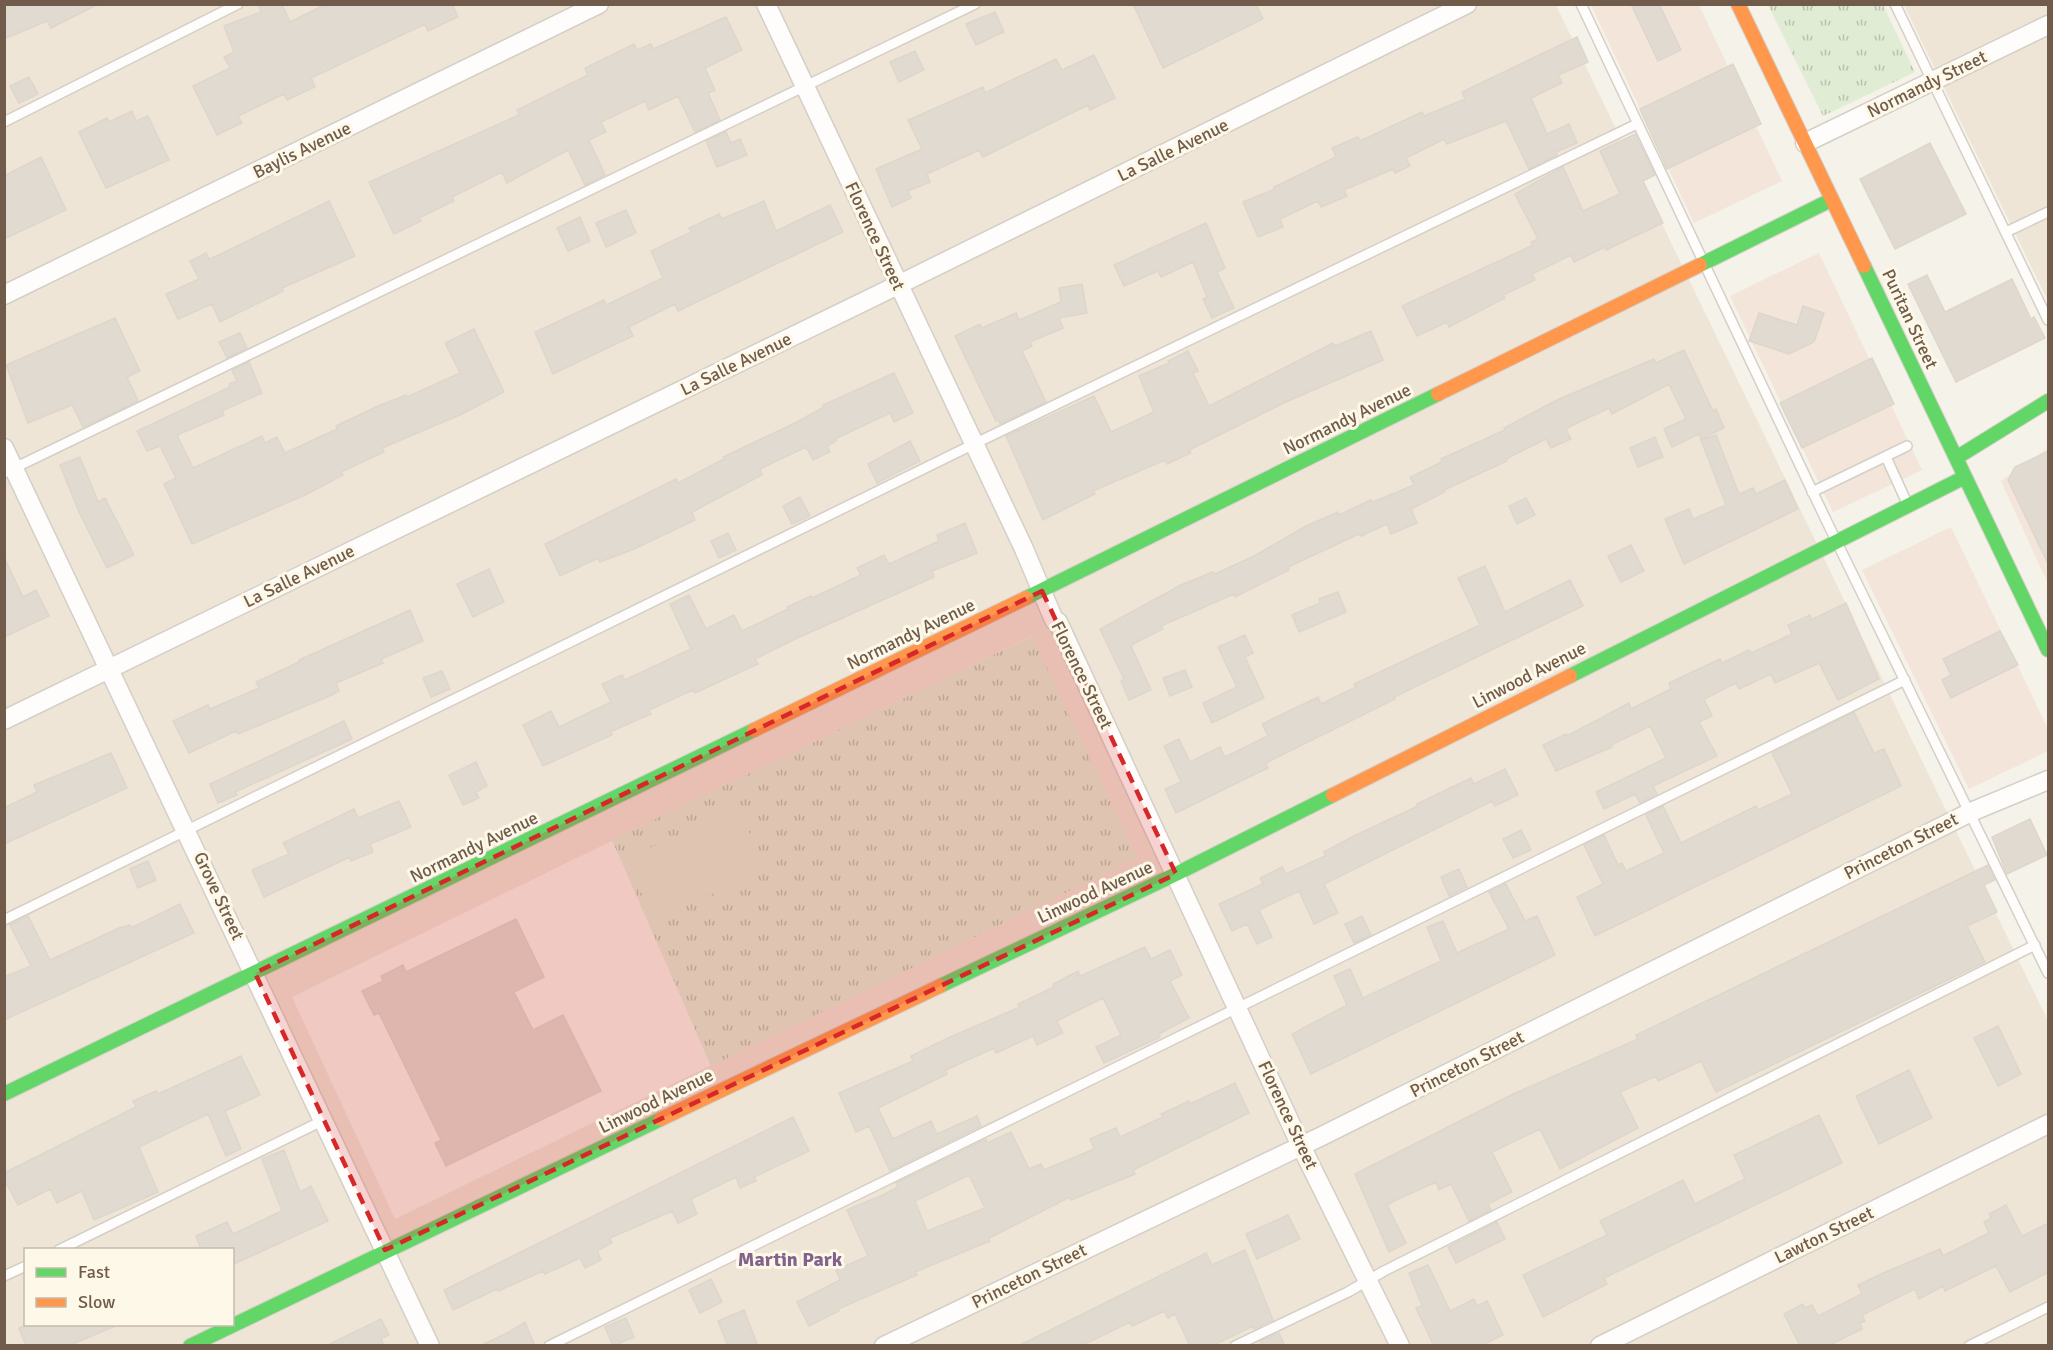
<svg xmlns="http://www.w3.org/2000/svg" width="2053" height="1350" viewBox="0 0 2053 1350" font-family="Signika,sans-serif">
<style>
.residential{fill:#eee5d6;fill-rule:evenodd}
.commercial{fill:#f3e5d9}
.grass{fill:url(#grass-tufts)}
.garden{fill:#e0ecd4}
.building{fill:#e1dad0;stroke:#ded6cb;stroke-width:1.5;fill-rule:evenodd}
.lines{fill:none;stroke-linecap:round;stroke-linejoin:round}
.lane-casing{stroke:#d4cfc7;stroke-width:12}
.street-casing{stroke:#d4cfc7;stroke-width:21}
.fast-casing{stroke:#d5cfc7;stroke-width:16}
.slow-casing{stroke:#d5cfc7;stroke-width:16}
.lane{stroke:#fefdfc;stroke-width:9}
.street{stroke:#fefdfc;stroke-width:18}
.fast{stroke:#63d668;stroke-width:14}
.slow{stroke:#ff974d;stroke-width:14}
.marked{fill:#d62828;fill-opacity:0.2;stroke:#d62828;stroke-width:4.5;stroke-dasharray:12 8;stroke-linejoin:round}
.labels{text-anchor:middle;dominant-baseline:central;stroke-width:6;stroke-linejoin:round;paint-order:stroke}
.street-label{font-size:18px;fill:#715c4b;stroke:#fef8e9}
.neighbourhood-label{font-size:20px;font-weight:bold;fill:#83638d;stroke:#fef8e9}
</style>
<defs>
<pattern id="grass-tufts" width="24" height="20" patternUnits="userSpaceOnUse" patternTransform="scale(1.5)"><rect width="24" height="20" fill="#e0ecd4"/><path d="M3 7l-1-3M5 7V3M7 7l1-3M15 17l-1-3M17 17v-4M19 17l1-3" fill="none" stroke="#bac2ae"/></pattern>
</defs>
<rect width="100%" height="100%" fill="#f5f2e9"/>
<path class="residential" d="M5,5H1556L2048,1021V1345L5,1346ZM1031,636L1137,858L395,1219L292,997ZM26,1250H232V1324H26Z
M1904,5H2048V301Z"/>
<path class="commercial" d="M1591,5H1699L1782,181L1694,223Z
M1819,253L1922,470L1833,512L1730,296Z
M2048,448V584L2001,481Z
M1951,527L2048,729V751L1969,789L1862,570Z"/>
<path class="grass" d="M1768,5H1883L1915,72L1823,116Z
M1032,636L1137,858L711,1066L612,840Z"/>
<path class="garden" d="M739,809L766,871L653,920L626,858Z"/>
<path class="building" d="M4,4H99L51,28L47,21L4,39Z
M258,4H282L290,22L326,4H452L458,17L428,31L425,24L311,78L315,87L287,100L284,94L238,116L242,123L217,135L193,86L230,68L224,57L234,52L224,26L261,12Z
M1133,4H1256L1263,19L1163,68Z
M1631,4H1659L1681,50L1658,61Z
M995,12L1004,32L976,45L966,24Z
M726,17L742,50L705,68L715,90L708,93L720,120L695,132L678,96L649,110L645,101L601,122L606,132L589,140L605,175L585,185L568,150L507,183L502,172L452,197L454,201L419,218L421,221L394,234L369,182L519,115L517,110L588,75L585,68L634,44L637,50L651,44L653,49Z
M1577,37L1588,62L1558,75L1562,83L1531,98L1547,134L1569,124L1577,143L1556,152L1557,155L1529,169L1506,121L1447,144L1444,139L1406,158L1410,166L1395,173L1393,169L1344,190L1347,196L1321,207L1318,201L1280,219L1283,227L1258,237L1243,202L1275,189L1274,187L1336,157L1332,148L1358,137L1360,141L1422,112L1424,116L1465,99L1462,92Z
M915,51L924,70L899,82L890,62Z
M1094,55L1115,98L1090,110L1088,105L983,157L979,150L927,174L930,182L908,191L911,198L892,207L876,169L922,149L908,120L983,87L985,93L1056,59L1062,70Z
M1733,64L1761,124L1667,169L1640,109Z
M29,77L38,94L19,103L10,86Z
M132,111L136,121L148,116L169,160L106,188L79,132L107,118L109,122Z
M726,132L731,143L740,139L747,155L717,167L706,141Z
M1635,134L1655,175L1643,181L1663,223L1606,250L1605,247L1574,262L1571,255L1532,274L1535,280L1503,295L1505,298L1449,327L1447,322L1417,336L1402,306L1533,245L1531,242L1538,239L1515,194L1563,167L1583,211L1620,194L1600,151Z
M1930,143L1966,214L1895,249L1860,179Z
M41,157L66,210L4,239V176Z
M329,201L355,256L282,288L283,291L220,322L212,304L178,319L166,294L199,279L190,261L206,253L209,259L221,254Z
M764,201L776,231L830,205L843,232L678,311L675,304L629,327L633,336L553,374L535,332L604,300L606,305L663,278L651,251L691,232L689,228L719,214L722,219Z
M626,210L636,233L606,247L596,223Z
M580,217L590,241L568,251L557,228Z
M1206,223L1225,268L1217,272L1234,308L1212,318L1203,299L1207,297L1193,262L1161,277L1158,271L1124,286L1114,265Z
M1927,275L1945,312L2012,279L2031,319L2034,317L2045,338L1956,382L1908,284Z
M1082,284L1087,313L1059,318L1063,328L1030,342L1032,346L1022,351L1046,402L1000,424L999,420L996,421L955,336L980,324L982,328L1016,313L1019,320L1061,302L1059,288Z
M1803,306L1824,313L1814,342L1789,354L1749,341L1759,313L1797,325Z
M115,318L140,371L127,377L138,401L83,427L72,405L28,423L6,365Z
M474,329L504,392L462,414L382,448L384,452L341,472L343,475L305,495L192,544L164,484L176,478L160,446L147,451L137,431L230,387L229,384L237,381L232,370L249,362L262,393L222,411L224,415L177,435L193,468L262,436L265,443L277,437L285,453L337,429L336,426L376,407L406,395L407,397L460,373L445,343Z
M1371,331L1383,360L1288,401L1189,450L1191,453L1167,464L1165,460L1093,491L1095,494L1043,520L1006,436L1094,396L1111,432L1154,412L1139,376L1169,363L1168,361L1188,351L1198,371L1193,373L1209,406L1333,343L1335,346Z
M240,333L247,348L227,358L219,342Z
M1684,350L1713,411L1716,409L1724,428L1701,439L1699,434L1672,447L1664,429L1686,419L1669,384L1612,414L1609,408L1571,426L1566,430L1571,439L1551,448L1546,439L1506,459L1507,461L1444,490L1445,492L1411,509L1417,523L1391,534L1387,524L1361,536L1359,534L1288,567L1289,570L1235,597L1234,594L1161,626L1163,629L1135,643L1131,646L1151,690L1129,700L1121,681L1124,679L1100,629L1181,585L1213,572L1215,574L1254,556L1306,526L1338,512L1339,515L1371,500L1373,502L1414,485L1410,477L1442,462L1441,459L1505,430L1504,428L1559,399L1654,359L1656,363Z
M1872,358L1894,404L1802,448L1780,403Z
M894,373L913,413L894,422L890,413L835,439L836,441L827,446L830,452L813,460L806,447L760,469L762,475L692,512L695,520L634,549L600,562L598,558L560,576L545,544L676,479L678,483L724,459L723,457L795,423L824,407L823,405Z
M1716,435L1739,494L1753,488L1756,494L1785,480L1798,509L1684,564L1665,519L1689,509L1693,519L1726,505L1701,440Z
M1655,437L1663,457L1638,467L1630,448Z
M910,441L920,461L877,483L868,464Z
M2049,451V566L2008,480L2015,467Z
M80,457L98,502L105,498L134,555L107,568L79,512L60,465Z
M800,497L810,516L792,524L783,506Z
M1526,498L1535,515L1517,524L1509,506Z
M965,523L977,553L932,571L934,577L793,640L755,659L758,664L695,693L693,690L649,710L651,714L610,732L612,735L543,766L523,725L551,711L559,727L611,702L602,684L622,675L625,680L691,649L670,604L689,595L706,629L734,615L742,631L788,609L787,607L811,596L812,598L861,575L857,568L884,555L889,564L939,541L937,535Z
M728,533L736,550L719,558L711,541Z
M1631,545L1644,571L1621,582L1608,556Z
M4,557L23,597L36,590L49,616L4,637Z
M1485,566L1505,612L1570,580L1583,606L1394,697L1395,699L1266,763L1268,768L1176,813L1165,789L1181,782L1164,746L1179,739L1190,762L1220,747L1225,757L1268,736L1262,724L1318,697L1321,704L1356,687L1354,684L1480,625L1458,578Z
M489,569L504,602L473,617L457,584Z
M1338,592L1346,612L1299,632L1292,615L1320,603L1319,599Z
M1846,603L1879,679L1838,700L1819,663L1775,683L1771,674L1739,689L1736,683L1704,699L1712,716L1699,722L1717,756L1653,786L1657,794L1640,803L1635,794L1604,809L1596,792L1666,758L1650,726L1611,745L1612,747L1556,771L1543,745L1566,734L1567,736L1629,703L1631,709L1671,689L1669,683L1720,659L1722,663L1749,650L1751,653L1792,634L1788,625L1810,615L1811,620Z
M410,610L423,641L381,659L383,663L336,683L339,691L332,695L238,734L236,731L189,753L173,721L208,705L210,709L259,688L256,682L299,662V660Z
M2000,631L2018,665L1951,698L1942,680L1951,675L1943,659Z
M1245,635L1253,653L1245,657L1264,698L1212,723L1203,703L1237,687L1218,647Z
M1185,670L1192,687L1170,696L1163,678Z
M442,671L450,689L431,697L423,678Z
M1854,712L1874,753L1884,749L1901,786L1595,936L1577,897L1603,884L1584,845L1604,835L1618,865L1622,863L1626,871L1664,853L1646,815L1663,806L1681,843L1756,806L1758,810L1792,794L1772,753Z
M344,721L352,739L235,792L237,795L218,803L210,784Z
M111,753L127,788L4,844V808L37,792L34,785Z
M476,762L487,786L476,792L479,798L463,805L449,775Z
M1505,769L1518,795L1495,806L1492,801L1324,884L1338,913L1314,924L1299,891L1259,910L1272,937L1257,944L1247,924L1232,931L1219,904L1263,884L1260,878L1282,867L1286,874L1325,856L1324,852L1354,836L1418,806L1417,804L1448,789L1471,778L1474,784Z
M399,801L411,827L370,844L373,852L351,861L350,857L264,897L252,870L289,854L283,843L354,809L358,818Z
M2030,819L2047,855L2007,874L1992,837Z
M1521,830L1531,850L1513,858L1503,839Z
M148,861L156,880L138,888L130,869Z
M1988,865L1995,880L1984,885L1997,912L1967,926L1985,962L1716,1092L1701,1061L1658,1081L1656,1076L1620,1092L1638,1128L1560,1169L1540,1129L1492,1152L1512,1192L1488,1204L1491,1210L1469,1221L1451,1184L1439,1190L1436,1182L1396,1200L1387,1205L1406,1243L1389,1252L1355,1174L1511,1095L1638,1039L1636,1035Z
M1459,869L1467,887L1449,896L1441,877Z
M1506,884L1525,921L1537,916L1555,955L1311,1074L1292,1034L1347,1005L1334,976L1350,969L1363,998L1441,961L1427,927L1443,921L1457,953L1509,929L1489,892Z
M180,904L194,933L4,1020V977L31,966L10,925L28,916L50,960L119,928L130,925L131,928Z
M1362,916L1371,935L1354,943L1345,924Z
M516,919L544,977L514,992L533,1030L563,1015L601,1091L446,1166L435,1143L441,1140L379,1013L374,1015L362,991L383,981L381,976L403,965L406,972Z
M1145,947L1151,959L1170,950L1182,975L1170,981L1189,1018L1159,1034L1160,1037L1104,1063L1096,1047L1121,1035L1103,998L1057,1021L1063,1033L1037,1045L1033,1036L996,1053L994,1048L946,1070L947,1074L878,1108L893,1139L931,1121L937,1134L977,1116L981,1126L890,1171L869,1126L856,1132L839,1093L913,1061L911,1056L948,1038L1020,1007L1018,1004L1054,987L1053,984L1078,971L1080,976Z
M1998,1026L2021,1074L1998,1086L1974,1038Z
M241,1056L260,1095L225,1111L241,1149L226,1156L208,1114L139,1147L158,1192L94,1220L82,1191L57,1203L50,1189L18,1205L4,1179V1173L136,1107L133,1101L156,1091L158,1094Z
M1909,1070L1932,1118L1879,1144L1856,1096Z
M1235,1083L1249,1113L1133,1170L1135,1174L1071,1200L1070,1197L989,1238L990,1241L915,1272L917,1275L838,1309L839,1311L809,1326L797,1302L840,1280L836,1270L868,1256L847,1210L885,1194L898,1187L896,1183L986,1139L987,1143L1011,1132L1029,1169L1041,1164L1044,1170L1094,1149L1090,1139L1116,1128L1120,1137L1163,1117L1161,1114L1189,1101L1190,1104ZM969,1175L985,1208L927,1231L915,1201Z
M1819,1115L1842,1163L1604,1278L1607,1284L1543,1317L1523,1275L1607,1235L1600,1221L1683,1180L1695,1204L1745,1179L1734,1155Z
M793,1117L809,1151L754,1177L756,1181L740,1188L736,1177L691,1199L697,1214L678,1223L672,1211L610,1238L612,1243L597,1251L601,1260L585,1268L580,1258L545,1274L543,1271L498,1291L497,1289L453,1310L444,1290Z
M284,1150L300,1192L311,1186L328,1221L232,1265V1250H201L196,1236L227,1222L233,1234L282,1211L262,1159Z
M2006,1205L2022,1236L2049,1223V1272L2010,1292L1996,1266L1945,1291L1943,1286L1919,1299L1915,1289L1862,1315L1865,1321L1860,1323L1862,1329L1828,1346H1800L1784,1314L1803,1304L1805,1308L1812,1305L1818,1316L1862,1294L1858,1285L1881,1274L1940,1249L1943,1256L1989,1233L1984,1222L1991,1218L1989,1214Z
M1288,1215L1300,1239L1257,1259L1246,1234Z
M1497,1222L1505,1239L1456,1263L1448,1247Z
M1245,1250L1273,1320L1254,1329L1253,1326L1212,1346H1190L1175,1314L1168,1318L1164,1311L1132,1326L1130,1322L1081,1346H1018L1206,1253L1212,1265Z
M1428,1265L1450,1311L1474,1299L1477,1306L1487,1301L1503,1335L1481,1346H1434L1416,1308L1422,1306L1409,1273Z
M711,1279L722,1302L700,1313L689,1290Z
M744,1310L758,1346H728L718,1321Z
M626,1318L634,1337L613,1346L605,1327Z
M381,1319L389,1335L381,1339L384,1346H326Z
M525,1322L535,1346H480L509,1332Z
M29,1324H118V1325L68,1346H26L19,1328Z
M1279,1333L1285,1346H1262L1260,1341Z"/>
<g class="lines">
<g class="lane-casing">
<path id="lane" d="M1581,4L1826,520L2048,973
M1895,4L2048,320
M4,122L238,4
M2006,232L2048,212
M1886,457L1907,503
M4,473L975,4
M1812,492L1907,446
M4,920L974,444L1637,124
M59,1250L324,1120
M4,1276L26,1266
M549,1346L1905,680
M1235,1346L1348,1292L1384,1271L2035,945
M1969,1346L2048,1307"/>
</g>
<g class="street-casing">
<path id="street" d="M766,4L1024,549L1054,620L1058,622L1301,1146L1400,1346
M1805,143L2048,25
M4,295L599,4
M4,448L430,1346
M4,720L898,285L1467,4
M884,1346L1322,1136L1971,812L2048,780
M1600,1346L2048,1124"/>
</g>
<g class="fast-casing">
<path id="fast" d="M1700,265L1831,200
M1864,266L2048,650
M1956,458L2048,401
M1026,598L1438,394
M1570,676L1965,477
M940,986L1176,874L1333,795
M4,1094L754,730
M190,1346L661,1119"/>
</g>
<g class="slow-casing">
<path id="slow" d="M1738,4L1864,266
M1438,394L1700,265
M754,730L1026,598
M1333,795L1570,676
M661,1119L940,986"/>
</g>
<use href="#lane" class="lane"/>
<use href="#street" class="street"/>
<use href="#fast" class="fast"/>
<use href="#slow" class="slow"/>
</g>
<path class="marked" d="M1042,591L1176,874L385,1250L255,973Z"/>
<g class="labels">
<g class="street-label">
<text transform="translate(1927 84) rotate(-26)">Normandy Street</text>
<text transform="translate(302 150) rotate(-26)">Baylis Avenue</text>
<text transform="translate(1173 150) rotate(-26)">La Salle Avenue</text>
<text transform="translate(875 236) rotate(65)">Florence Street</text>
<text transform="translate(1910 319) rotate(65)">Puritan Street</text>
<text transform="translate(736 364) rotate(-26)">La Salle Avenue</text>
<text transform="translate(1347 419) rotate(-26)">Normandy Avenue</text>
<text transform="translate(299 576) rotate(-26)">La Salle Avenue</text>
<text transform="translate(911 634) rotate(-26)">Normandy Avenue</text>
<text transform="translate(1082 675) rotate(64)">Florence Street</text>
<text transform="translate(1529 675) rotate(-27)">Linwood Avenue</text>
<text transform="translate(1901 846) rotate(-27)">Princeton Street</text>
<text transform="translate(474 847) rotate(-26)">Normandy Avenue</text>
<text transform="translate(1095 892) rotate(-25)">Linwood Avenue</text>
<text transform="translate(219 896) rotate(65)">Grove Street</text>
<text transform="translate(1467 1064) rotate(-27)">Princeton Street</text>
<text transform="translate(656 1101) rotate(-26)">Linwood Avenue</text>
<text transform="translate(1288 1115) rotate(65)">Florence Street</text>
<text transform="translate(1824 1235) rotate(-26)">Lawton Street</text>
<text transform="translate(1029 1276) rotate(-26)">Princeton Street</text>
</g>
<g class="neighbourhood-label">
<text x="790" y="1259">Martin Park</text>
</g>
</g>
<rect width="2053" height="1350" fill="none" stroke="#715c4b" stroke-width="12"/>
<rect x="24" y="1248" width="210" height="78" fill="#fef8e9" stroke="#c6baaa" stroke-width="1.5"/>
<rect x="36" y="1268" width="30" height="9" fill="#63d668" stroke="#c6baaa" stroke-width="1.5"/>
<text x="78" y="1278" font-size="18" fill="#715c4b">Fast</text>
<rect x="36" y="1298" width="30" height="9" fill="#ff974d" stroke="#c6baaa" stroke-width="1.5"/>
<text x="78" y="1308" font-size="18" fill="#715c4b">Slow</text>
</svg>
